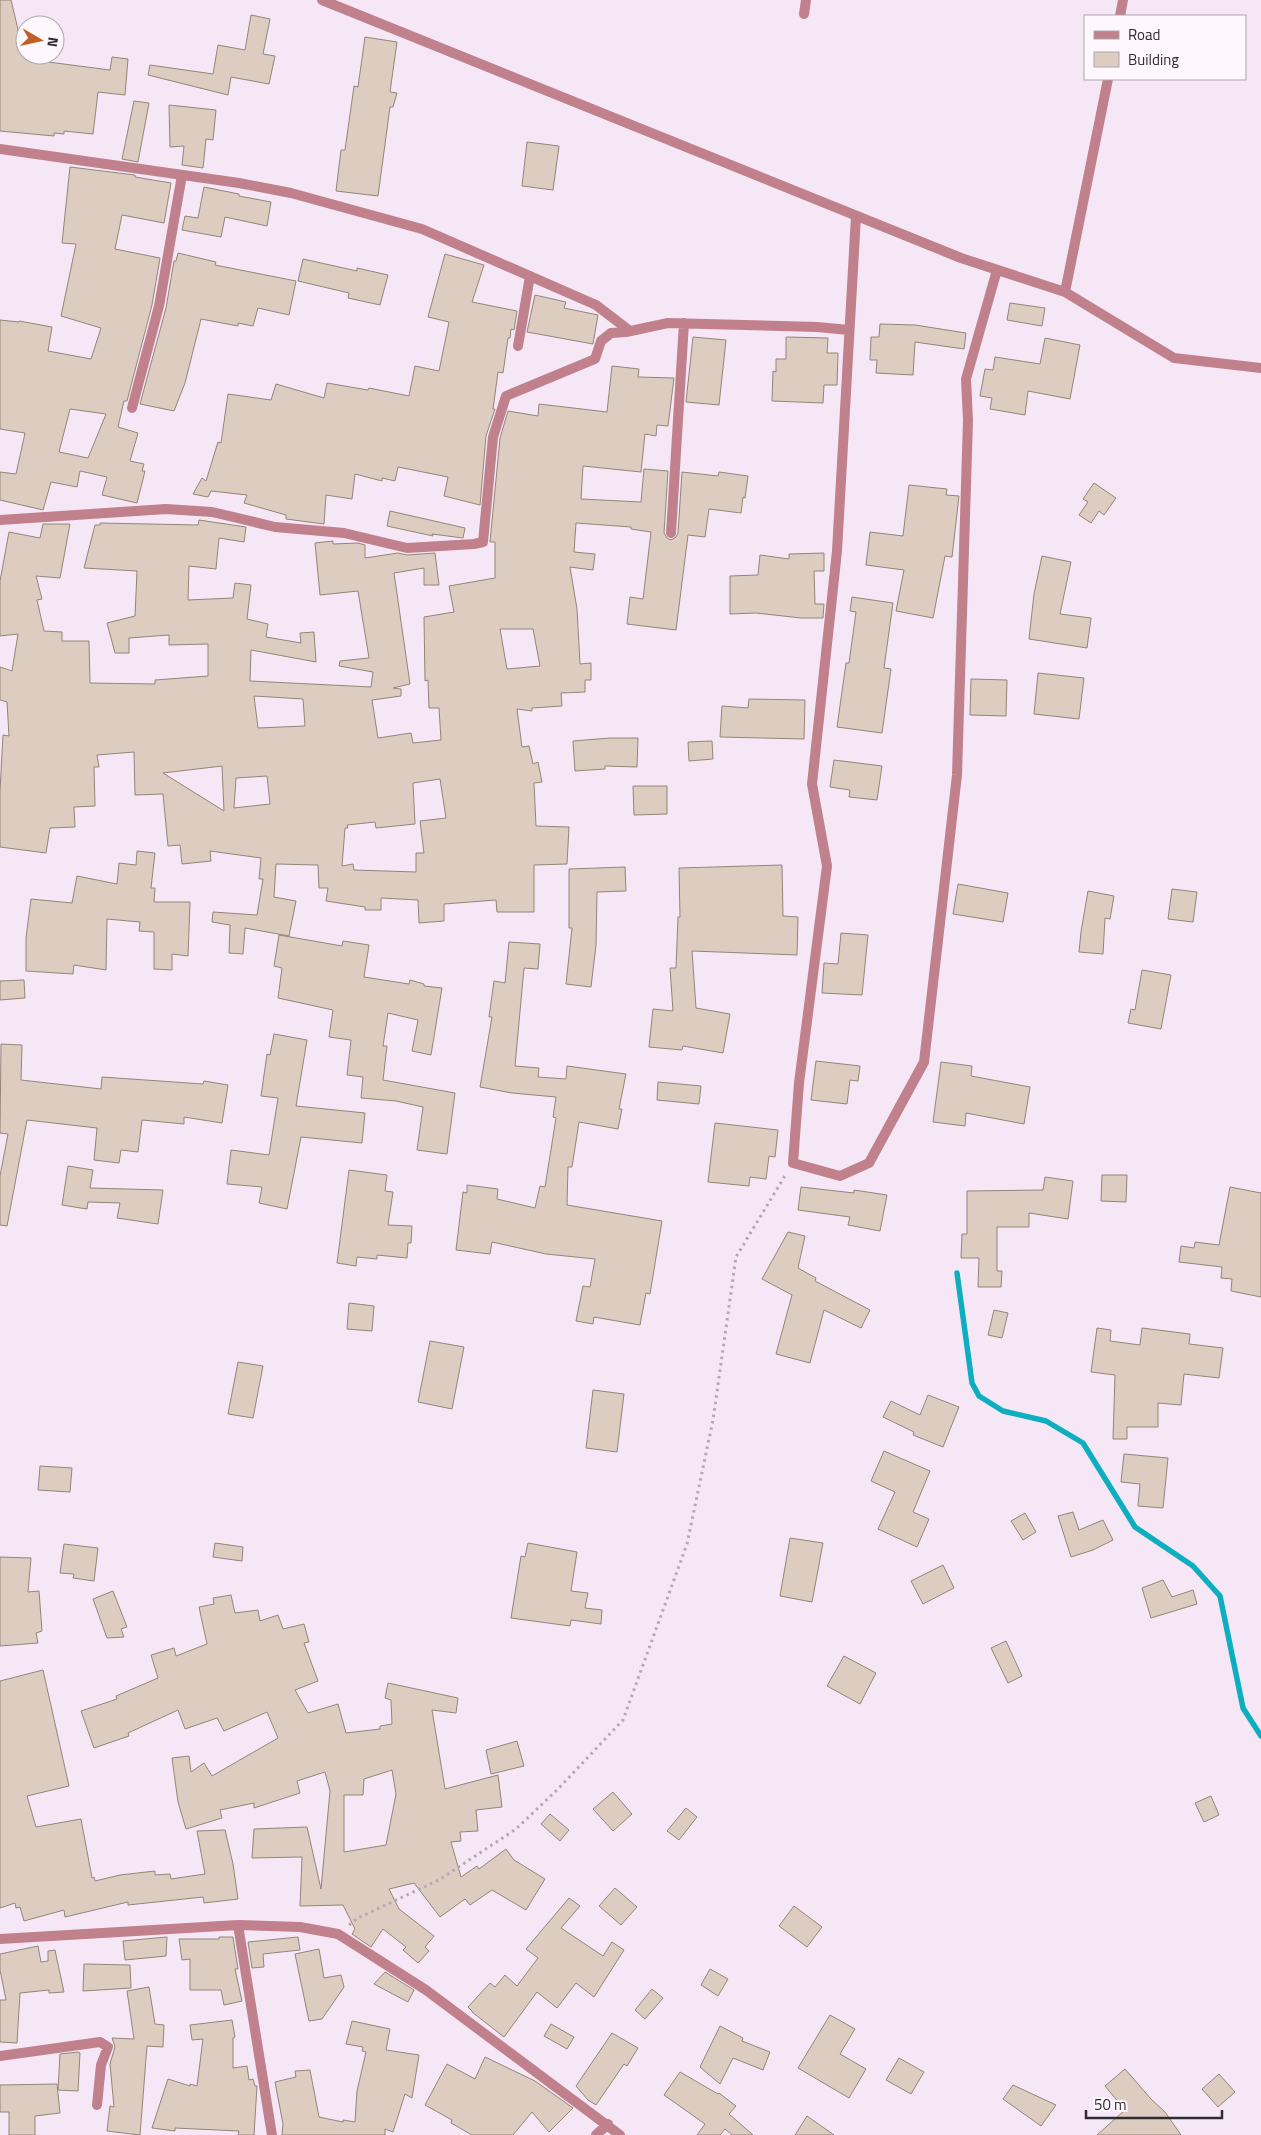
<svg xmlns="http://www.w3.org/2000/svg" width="1261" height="2135" viewBox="0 0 1261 2135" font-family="'Titillium Web',sans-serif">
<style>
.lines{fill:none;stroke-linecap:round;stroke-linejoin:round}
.stream{stroke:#0caebf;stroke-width:5.5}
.building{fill:#ddccc0;stroke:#948479;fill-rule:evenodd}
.path{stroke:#b4a8b4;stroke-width:3;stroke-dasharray:2.5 4;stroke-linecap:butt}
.minor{stroke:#c0818c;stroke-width:10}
</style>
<rect width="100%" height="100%" fill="#f6e7f6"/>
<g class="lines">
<path class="stream" d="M957,1273L972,1383L979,1396L1003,1411L1046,1421L1083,1443L1135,1527L1193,1566L1220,1596L1243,1708L1261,1736"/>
</g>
<path class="building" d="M0,0H11L25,59L110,70L112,57L128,59L125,95L98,92L93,134L64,131V134L54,133V136L0,131Z
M251,15L270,19L263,54L275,56L269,84L231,77L228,95L148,75L150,65L213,74L218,45L245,50Z
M365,37L397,42L390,92L397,93L393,107H390L378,196L336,191L341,150H345L354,86L358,87Z
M134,101L149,103L138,162L122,159Z
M169,105L216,110L213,140L206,139L203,168L182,165L184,146L170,147Z
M527,142L559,146L553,190L522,186Z
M70,167L135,175V177L171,183L164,223L122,215L115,249L160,258L152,305L127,401H124L118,427L138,433L130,461L144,464L142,471H145L137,503L102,495L107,477L80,471L77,487L51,482L43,510L0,500V472L16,474L25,433L0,429V320L19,322V321L52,327L48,351L91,359L101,328L61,316L76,244L62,243ZM70,409L106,414L88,458L59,452Z
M204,187L239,194V196L271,202L267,226L225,217L221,237L182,230L185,216L198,218Z
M178,253L216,262L215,265L296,281L289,315L258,308L253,326L238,323V326L201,319L185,383L174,411L140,404L166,308L174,261H176Z
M445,254L484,265L472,302L517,311L514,330L511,329L510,338H508L503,373L498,372L493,409H495L486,436L480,505L444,496L448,477L398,467L395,481L382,478V481L355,474L352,499L326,495L324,524L286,519V515L244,503L247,495L211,491L208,497L193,494L202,478L206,481L218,442L221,443L228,394L271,400L276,384L324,398L327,383L368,390L369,388L409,396L415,366L439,371L449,322L428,317Z
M303,259L357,271V268L388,275L380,305L348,298L349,293L298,281Z
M535,295L566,302L564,308L598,315L593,344L527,332Z
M1010,303L1045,308L1042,326L1007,320Z
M880,324L915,325L966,333L964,349L915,342L913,375L876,373L877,360H870L871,337H879Z
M693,337L726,340L719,405L686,402Z
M786,337L828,338L827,353H838L837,385H824L823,403L772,401L773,371L776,372V359H786Z
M1045,338L1080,345L1070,399L1028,391L1025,415L990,409L992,398L980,396L985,369L993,370L995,357L1040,364Z
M612,366L639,369L638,377L674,378L668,426L657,425L656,436L645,434L641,472L583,466L581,499L641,502L644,469L668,471L664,533L667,538L671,540L676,537L678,533L682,472L718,476L719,472L748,476L745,498L743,497L741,513L709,509L705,537L688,535L676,630L627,624L630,597L643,599L651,532L631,529V527L576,523L574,552L595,554L593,570L570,567L577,609L580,664L591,663V680H585V692L561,693L562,706L532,708V711L517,709L522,747L529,746L533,764L538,762L542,782L534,783L536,826L569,827L567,864L534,865V912H497L496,900L444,904V921L419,923L418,900L381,898V910H365V907L326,901L328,888H319L318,865L276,864L274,897L296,901L289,936L245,928L243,954L229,953L230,925L212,922L213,912L257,915L263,879H259L261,858L210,851L211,861L182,864L180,845L168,846L163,794L135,795L134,752L97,755L99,767H94L95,806L74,807L75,827L50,828L46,853L0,847V791L3,735L9,736L7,702L0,700V667L12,671L18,634L0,636V581L9,532L40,538L43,524H70L60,578L36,576L42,599L37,600L44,631L62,632V641H89L90,683L155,684V680L208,676V644L169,645V635L129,638V653H115L107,623L135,616L137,571L84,568L95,525H100V523L198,525L199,520L246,527L244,542L219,538L216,569L189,566L188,600L233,598L235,583L251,585L247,619L268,624L266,637L301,643L300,633L314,632L316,662L251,650L250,681L371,687L373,672L339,666L340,661L369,658L358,591L320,595L315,543L333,541V544L358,543L365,545V558L398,553L407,555L435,553L439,585H424V568L394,573L410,684L393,688L401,689V696L372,700L378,738L411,733L413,743L441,740L439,708H429L428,680L425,681L424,617L454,612L449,586L495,578V542H490L500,438L508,411L538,416L539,404L607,412ZM500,629H533L540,666L507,669ZM254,696L303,699L305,726L258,728ZM222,766L224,811L163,773ZM267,776L270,804L234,808L236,778ZM440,779L446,818L420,821L424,853H416V872L354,870L353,864L342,866L345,828H348L347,825L375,822L376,828L415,824L413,783Z
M1094,483L1116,498L1104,515L1099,511L1091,523L1079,515L1088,502L1083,499Z
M909,485L947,489L946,495L959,496L952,557L945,556L933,618L896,611L904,570L866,565L870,532L903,536Z
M390,511L465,528L463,538L432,534L433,536L387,526Z
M824,553V571H814L815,604H824L823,618H801L756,613L730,614V576L758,575L760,555L789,559V554Z
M1042,556L1071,562L1060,614L1091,618L1087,648L1029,639L1034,594Z
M852,597L893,603L884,668L891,669L882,733L837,727L846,663H849L856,612L850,611Z
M1038,673L1084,678L1079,719L1034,714Z
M971,679L1007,680L1006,716L970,715Z
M749,699L805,700L804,739L720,737L722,706L748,708Z
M610,738H638L637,767L605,766V769L575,771L573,741Z
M712,741L713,759L689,761L688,742Z
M834,760L882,766L877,800L849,797L850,790L830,787Z
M633,786H667V814L634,815Z
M137,851L155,853L151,888H155L154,902H190L188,956L172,954V970L154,969V932L139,931L140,922L107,919L106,970L74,965L73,974L26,971V938L31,899L72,903L77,876L117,884L119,863L136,865Z
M782,865L783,916L798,917L797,955L692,951L696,1008L730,1014L723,1053L683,1046L682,1050L649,1047L653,1009L673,1011L670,968H676L678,917H680L679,868Z
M625,867L626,891L597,892L596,945L591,987L566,984L572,928H569V869Z
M958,884L1008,893L1003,922L953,914Z
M1172,889L1197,892L1193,922L1168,919Z
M1088,891L1114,896L1110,919L1105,918L1103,954L1079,952L1081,932Z
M841,933L868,935L862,995L822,993L824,963L838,964Z
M279,935L342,946L343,941L369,945L364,977L409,984L410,980L424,984V986L442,988L431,1055L412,1051L418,1020L388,1013L383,1046H387L383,1080L455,1093L447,1154L417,1150L423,1107L396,1101L361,1098L363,1077L347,1075L351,1040L329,1037L333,1010L278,998L282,968L274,966Z
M509,942L540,944L538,969L524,968L515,1066L539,1068L538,1077L566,1079L567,1066L626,1074L619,1109H622L618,1129L579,1122L572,1167H568L567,1205L662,1221L650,1294L646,1293L640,1325L594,1317L593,1324L576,1321L583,1286L590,1287L595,1259L546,1254L492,1242L490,1254L456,1250L463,1192L467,1193V1185L498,1189L497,1199L535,1208L540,1186L545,1187L556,1118L553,1117L556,1097L512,1093L480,1087L492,1017H489L494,981L505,983Z
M1142,970L1171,975L1161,1029L1128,1023L1131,1009L1135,1010Z
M24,980L25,998L0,1000V981Z
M274,1034L307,1040L296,1106L365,1113L362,1143L301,1137L287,1209L259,1203L262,1187L227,1184L231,1150L269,1155L278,1098L261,1096L267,1054L270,1055Z
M1,1044L22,1045L21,1080L101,1089L102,1077L203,1084L204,1081L228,1085L222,1123L184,1117V1124L142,1120L138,1152L121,1150L119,1163L94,1160L97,1128L27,1120L7,1226L0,1225V1176L8,1134L0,1133Z
M816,1061L860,1066L858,1081L850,1080L847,1104L811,1100Z
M941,1062L972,1066L971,1076L1030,1087L1024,1124L966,1113L965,1126L933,1122Z
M658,1082L701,1086L699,1104L657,1100Z
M715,1123L778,1130L775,1157L769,1156L766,1179L750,1177L749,1186L708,1182Z
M68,1166L93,1170L90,1188L163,1190L158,1224L117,1218L120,1203L88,1202L87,1209L62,1205Z
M349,1170L387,1175L385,1191L393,1192L388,1225L412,1226L411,1243H408L407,1258L377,1255V1259L357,1257L356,1266L337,1263Z
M1102,1175H1127L1126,1202L1101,1201Z
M1045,1177L1073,1181L1068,1219L1029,1213V1227H997V1271H1002L1001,1287H978L979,1258H961L962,1234H967V1191L1043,1190Z
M801,1187L854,1193V1190L887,1195L880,1231L848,1225L850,1217L798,1210Z
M1230,1187L1261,1193V1297L1231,1291L1232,1279L1221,1278L1222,1267L1179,1262L1181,1246L1194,1248L1195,1242L1219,1245Z
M788,1232L805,1236L798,1268L816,1278L815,1281L870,1310L861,1328L824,1310L810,1363L776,1354L792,1295L762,1279Z
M349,1303L374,1306L372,1331L347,1329Z
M994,1310L1008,1313L1002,1338L988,1335Z
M1097,1328L1111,1330L1110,1341L1140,1345L1142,1328L1190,1334L1189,1344L1223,1348L1219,1378L1184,1374L1181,1405L1158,1403V1427H1127V1439H1113L1115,1375L1091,1372Z
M430,1341L464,1347L452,1409L418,1402Z
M238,1362L263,1366L253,1418L228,1414Z
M593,1390L624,1394L617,1452L586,1448Z
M928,1395L959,1407L943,1447L913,1435L914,1432L883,1417L891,1401L920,1415Z
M884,1451L930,1471L913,1512L929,1519L917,1547L878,1529L895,1492L871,1481Z
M1124,1454L1168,1458L1163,1508L1138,1506L1140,1484L1121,1482Z
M40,1466L72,1468L70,1492L38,1490Z
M1073,1512L1079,1530L1103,1520L1113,1540L1093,1550L1071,1557L1058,1516Z
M1025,1513L1036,1532L1023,1540L1011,1521Z
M790,1538L823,1543L812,1602L780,1596Z
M215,1543L243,1547L242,1561L213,1557Z
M528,1543L577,1552L571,1591L588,1593L585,1608L602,1610L601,1624L571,1620L570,1626L511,1618L521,1556L525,1557Z
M64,1544L98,1548L94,1581L73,1578L74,1574L60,1573Z
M0,1557L31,1558L28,1592L39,1591L42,1631L36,1633L38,1643L0,1646Z
M943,1565L954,1588L923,1604L911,1581Z
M1163,1580L1172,1597L1193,1590L1197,1604L1151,1618L1142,1588Z
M113,1591L127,1627L121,1629L124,1637L107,1638L93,1599Z
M231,1595L235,1613L258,1610L260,1621L278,1615L283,1629L304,1624L309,1642L304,1643L318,1681L295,1690L308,1713L338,1704L346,1733L380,1729V1726L392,1724L391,1700L385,1698L388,1683L458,1698L456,1713L432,1710L445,1789L498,1775L502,1807L476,1810L478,1831L460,1832L461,1841L451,1842L461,1877L477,1866L479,1869L506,1849L514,1860L545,1879L526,1910L492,1890L470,1905L465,1899L440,1917L414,1883L389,1889L399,1909L434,1936L425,1947L429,1951L418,1963L403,1950L406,1947L383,1929L371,1947L352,1934L355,1929L343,1905L300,1906L302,1857L252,1858L254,1829L307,1827L321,1889L330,1791L325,1772L297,1781L300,1793L254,1808V1803L220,1810L222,1818L186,1829L178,1802L172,1758L189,1756L191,1772L204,1763L212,1776L278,1738L267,1712L224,1731L217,1718L185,1729L178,1710L128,1733L129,1736L94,1748L81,1711L117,1699L116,1696L158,1678L151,1655L174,1648L176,1656L207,1644L199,1607L214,1604L213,1598ZM392,1770L396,1794L386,1845L344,1852V1795H363L364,1779Z
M1006,1641L1022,1676L1008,1683L991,1648Z
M844,1656L876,1673L860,1704L827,1686Z
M43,1670L69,1786L27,1796L36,1827L81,1819L92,1878L94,1877L95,1881L120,1875L155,1871V1875L170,1874L171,1879L205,1874L197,1831L225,1830L233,1864L238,1899L204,1903L203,1897L128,1905V1902L65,1917L64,1910L24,1921L20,1907L16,1908L15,1903L0,1908V1681Z
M517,1741L524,1766L491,1774L486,1750Z
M613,1792L632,1814L613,1831L593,1809Z
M1211,1796L1219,1815L1204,1822L1195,1803Z
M686,1808L697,1817L679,1840L667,1831Z
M550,1814L569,1830L560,1841L541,1824Z
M615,1888L637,1907L621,1925L599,1906Z
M569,1898L580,1906L561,1928L603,1956L612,1942L624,1950L594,1997L576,1983L557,2008L537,1992L504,2037L472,2012V2011L468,2007L490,1983L495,1987L505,1975L517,1986L538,1958L526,1949Z
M794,1906L822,1927L807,1947L779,1926Z
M167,1937L166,1956L125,1960L123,1941Z
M219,1937H233L238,1969H235L242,2001L224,2005L221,1990H190V1959L182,1960L179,1939H219Z
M298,1937L300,1950L263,1954L264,1967L252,1968L248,1942Z
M38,1946L41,1962L48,1961V1951L55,1950L64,1992L49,1993V1990L20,1993L17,2043L0,2042V2000H6L0,1970V1954Z
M319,1949L324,1978L341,1975L344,1987L322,2019L309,2021L295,1954Z
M84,1964L130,1965L131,1988L83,1991Z
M710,1969L728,1979L718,1996L701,1985Z
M385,1972L414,1990L408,2002L374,1984Z
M149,1987L155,2024L164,2025L163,2047L147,2046L140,2135L107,2131L110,2106L114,2107L110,2064L115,2047L112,2038L134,2039L127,1991Z
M652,1989L663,1998L645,2019L635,2010Z
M830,2015L855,2029L840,2054L866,2069L849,2098L798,2068Z
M232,2020L235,2037L233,2038V2068L247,2066L249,2080L253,2079L255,2086H257L254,2135H238L239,2131L175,2128V2131L152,2128L168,2079L190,2086V2084L197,2086L203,2039L192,2040L190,2025Z
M352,2021L390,2029L386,2050L419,2055L412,2098L405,2094L393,2132L385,2129V2135H282L283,2124L275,2082L296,2077L295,2071L310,2070L319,2117L343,2122V2120L355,2122L357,2091L366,2052L362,2051L363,2047L346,2044Z
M551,2024L574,2037L567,2049L544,2036Z
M720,2026L743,2038L742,2041L770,2052L763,2070L733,2058L720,2084L700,2067Z
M612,2033L638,2048L627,2066L624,2064L596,2105L588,2100L576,2086Z
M78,2052L80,2053L78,2091L58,2090L60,2054Z
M485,2057L535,2081L573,2108L549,2132L532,2112L513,2135H472L451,2123L452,2120L425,2105L447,2064L475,2079Z
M899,2058L924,2072L911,2094L886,2080Z
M1125,2069L1151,2099L1165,2112L1181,2135H1097L1125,2110L1105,2086Z
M680,2072L718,2094L719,2093L736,2106L729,2114L753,2135H732L725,2129L720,2135H697L705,2124L664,2095Z
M1219,2074L1235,2092L1218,2107L1202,2089Z
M57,2084L60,2113L35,2116V2135H9V2112H0V2085Z
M1013,2085L1056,2105L1041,2126L1003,2099Z
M807,2116L834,2135H795Z"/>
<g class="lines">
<path class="path" d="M349,1925L358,1918L439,1880L516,1829L558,1789L623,1720L687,1544L713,1420L736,1257L786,1174"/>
<path class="minor" d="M322,0L961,258L1065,292L1174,358L1261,368
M804,14L806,0
M1120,16L1123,0
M0,149L239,183L291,193L422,229L596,305L630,331
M856,216L837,551L812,784L827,866L799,1083L793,1163L840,1176L869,1163L924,1062L957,775L968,420L966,379L997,270
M1065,292L1108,79
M518,346L530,276
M132,408L159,306L182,175
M0,520L166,509L212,512L275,527L344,533L407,548L474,544L483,542L493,437L506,396L595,359L601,341L611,333L626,332L668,323L817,327L849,330
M671,533L684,323
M238,1925L272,2135
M0,1939L238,1925L300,1927L338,1934L426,1990L620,2135
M0,2056L100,2042L108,2047L101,2065L97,2105
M596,2135L608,2124"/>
</g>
<rect x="1084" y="15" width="162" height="65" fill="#fef8fe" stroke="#aca6ac"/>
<rect x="1094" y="31" width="25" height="8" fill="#c0818c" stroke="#aca6ac"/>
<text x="1128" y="40" font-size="15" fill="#302b30">Road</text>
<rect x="1094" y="52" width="25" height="15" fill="#ddccc0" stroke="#aca6ac"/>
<text x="1128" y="65" font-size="15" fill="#302b30">Building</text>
<g transform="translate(40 40) rotate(99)"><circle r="24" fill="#fef8fe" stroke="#aca6ac"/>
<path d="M0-4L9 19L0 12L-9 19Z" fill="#c15e25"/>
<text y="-8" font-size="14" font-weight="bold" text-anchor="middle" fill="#302b30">N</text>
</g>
<path d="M1086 2110v8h136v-8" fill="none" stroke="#302b30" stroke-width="2.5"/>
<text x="1094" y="2110" font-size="15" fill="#302b30" stroke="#fef8fe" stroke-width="4" paint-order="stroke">50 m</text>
</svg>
